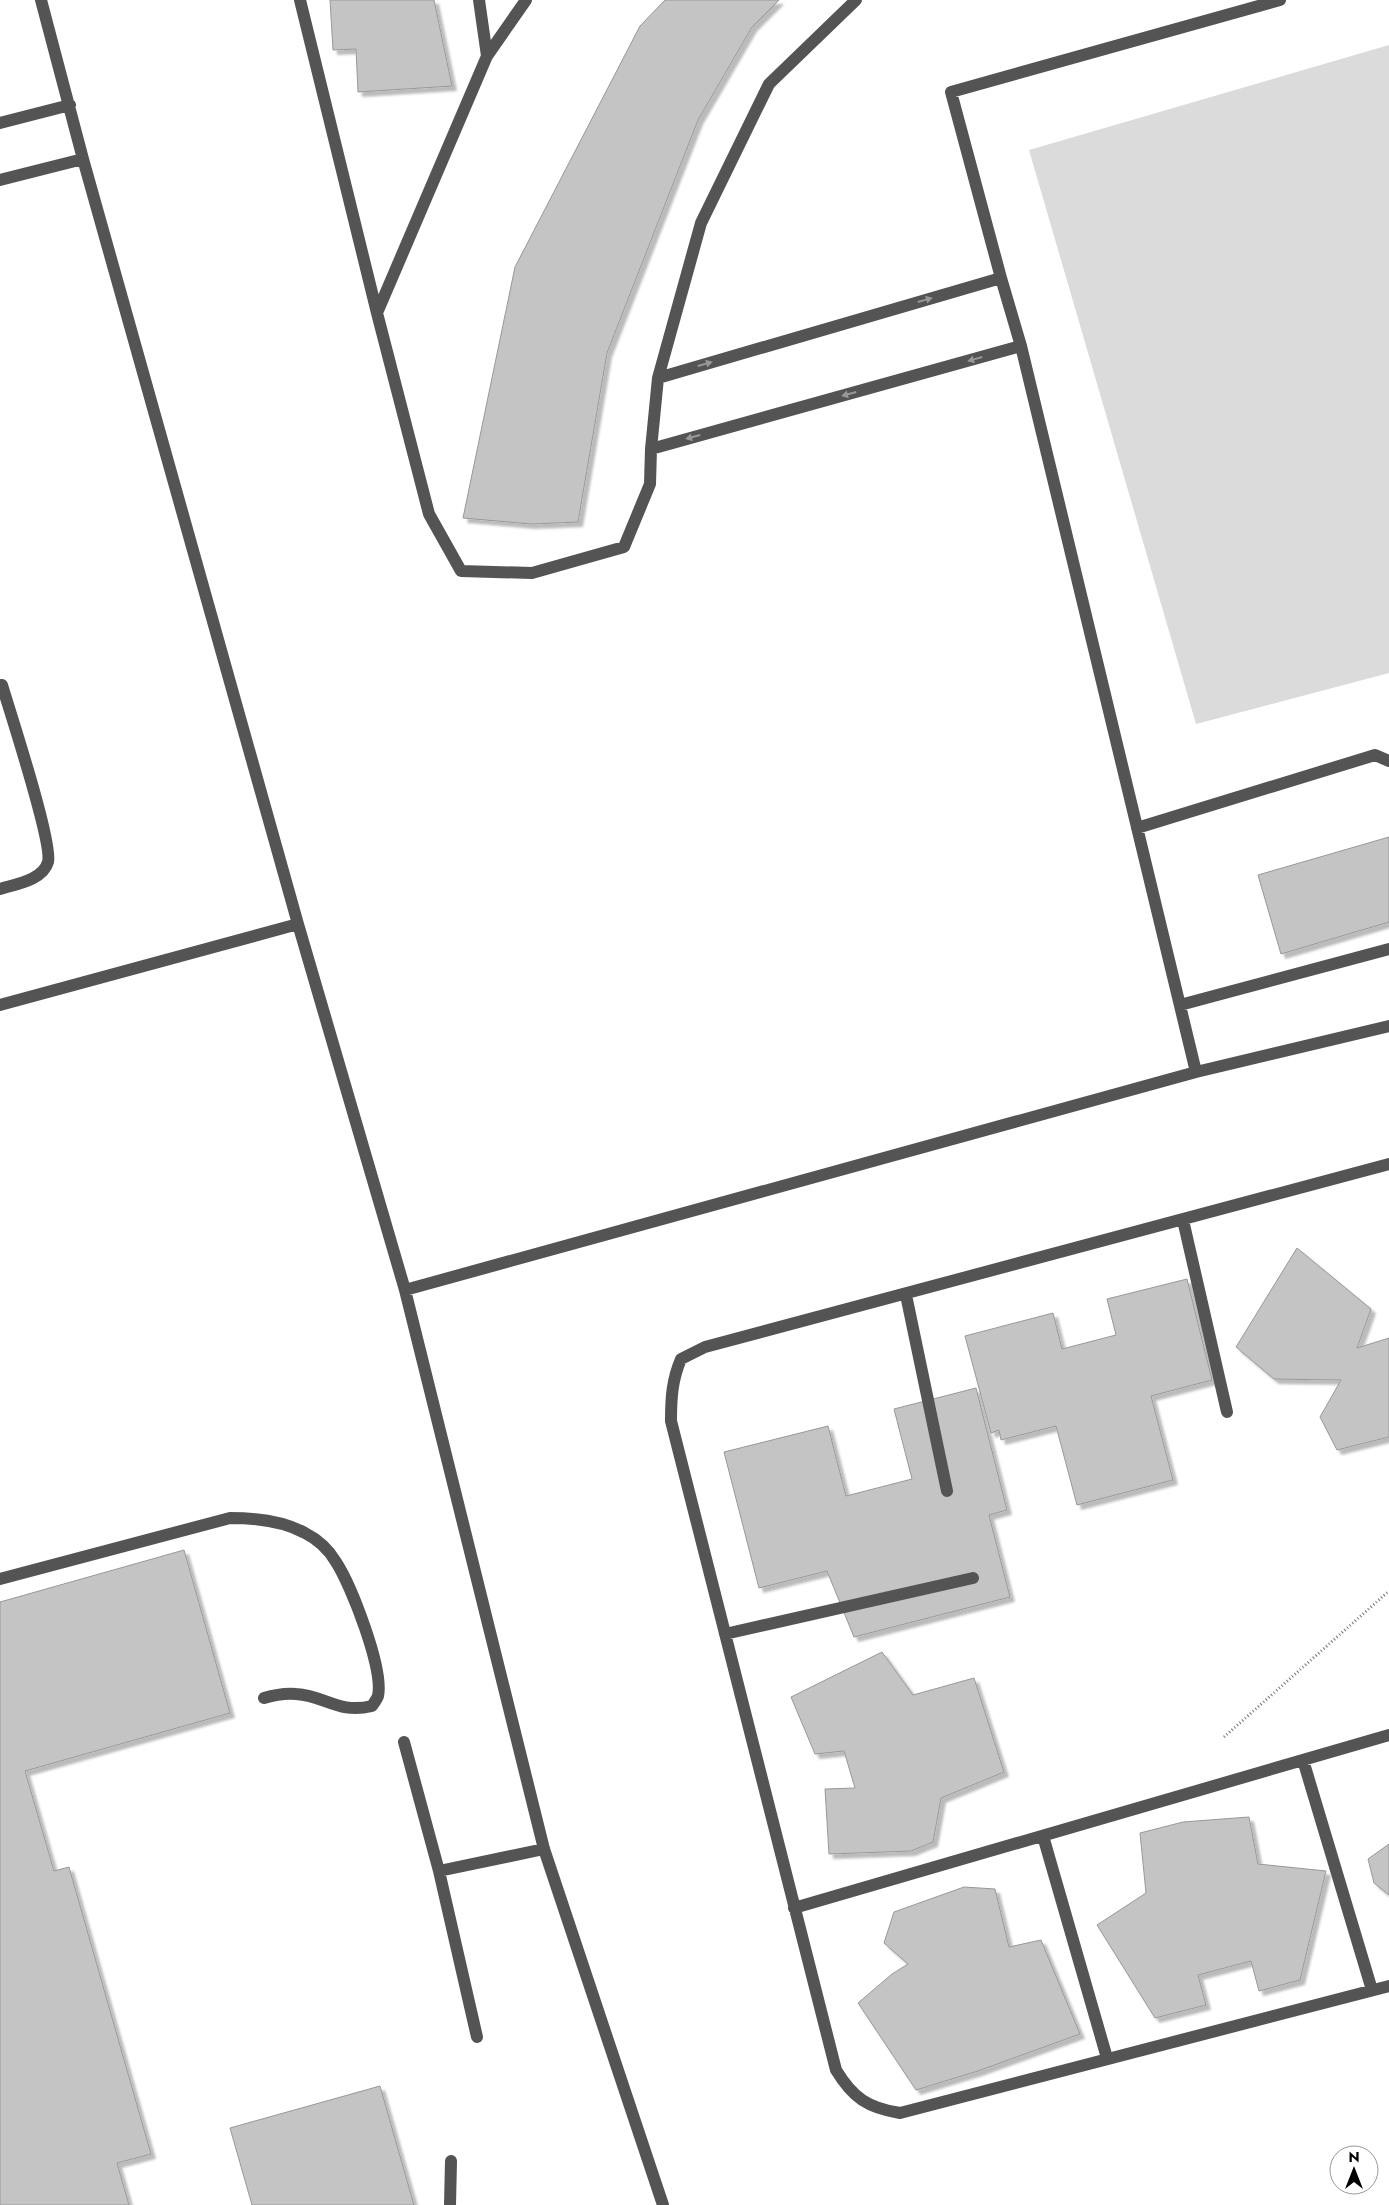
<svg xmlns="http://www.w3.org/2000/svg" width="1389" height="2205" viewBox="0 0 1389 2205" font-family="Jost,sans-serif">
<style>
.green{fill:#dbdbdb}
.building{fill:#c4c4c4;stroke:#989898;filter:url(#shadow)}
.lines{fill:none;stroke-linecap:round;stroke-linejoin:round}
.path{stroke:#767676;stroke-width:3;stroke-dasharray:1 2.5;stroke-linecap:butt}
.minor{stroke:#545454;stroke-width:12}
.oneway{fill:#989898}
</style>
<defs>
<filter id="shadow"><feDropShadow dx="4.5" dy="4.5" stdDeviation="1" flood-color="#0004"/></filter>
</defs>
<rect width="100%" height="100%" fill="#fff"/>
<path class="green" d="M1389,45V673L1196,724L1029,150Z"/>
<path class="building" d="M330,0H434L452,86L358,92L356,49L333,50Z
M665,0H779L752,27L698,120L607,353L578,522L531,524L463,518L515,267L640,26Z
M1389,837V922L1281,954L1258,875Z
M1297,1248L1371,1309L1357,1348L1389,1338V1437L1337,1450L1320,1417L1341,1380L1274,1379L1236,1347Z
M1187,1279L1212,1380L1151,1396L1173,1480L1077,1505L1056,1426L1001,1440L999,1430L991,1433L965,1336L1053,1313L1062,1349L1116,1335L1107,1299Z
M976,1388L1007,1510L989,1515L1010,1597L854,1637L827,1571L759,1588L724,1452L828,1426L846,1496L912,1479L894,1409Z
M184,1550L230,1713L25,1771L54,1871L69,1867L151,2154L117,2163L129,2205H0V1602Z
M882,1652L913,1695L974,1678L1004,1772L941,1798L933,1842L911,1851L829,1854L825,1789L855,1788L844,1751L815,1754L791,1697Z
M1249,1817L1258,1864L1326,1871L1300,1980L1259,1991L1251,1961L1198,1975L1206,2005L1155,2018L1097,1925L1146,1893L1140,1833L1183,1822Z
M1389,1844V1895L1374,1883L1368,1859Z
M964,1887L995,1889L1009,1947L1041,1940L1080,2034L978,2071L916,2090L858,2003L892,1974L908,1964L884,1943L894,1912Z
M380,2086L414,2205H252L230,2128Z"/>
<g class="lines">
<path class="path" d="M1224,1737L1389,1591"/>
<path class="minor" d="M41,0L83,159L298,924L405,1290L544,1849L663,2205
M300,0L377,313L429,514L461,571L532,573L624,547L650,484L651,449L658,378L701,223L769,84L856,0
M487,56L526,0
M0,123L70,105
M0,180L83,159
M377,313L487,56L479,0
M658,378L1001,278
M651,449L1021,346
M0,688L2,685C10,712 53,843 48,862C43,880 16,884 0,889
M1137,828L1375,755L1389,761
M0,1005L298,924
M1180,1005L1389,949
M1196,1072L1021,346L1001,278L951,92L1280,0
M1389,1164L705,1347L681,1359C672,1380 671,1398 671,1421L836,2070C853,2098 868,2108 900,2113L1389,1986
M1183,1220L1227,1412
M405,1290L1196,1072L1389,1026
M906,1295L947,1491
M0,1579L230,1518C255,1518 283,1521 305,1533C317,1539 329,1550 336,1562C351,1585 384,1669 378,1696C377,1699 374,1703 372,1706C338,1714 326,1696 296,1694C285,1693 274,1695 264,1698
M725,1634L973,1578
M404,1742L439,1871L544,1849
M1303,1760L1372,1990
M1043,1836L1107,2058
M439,1871L477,2037
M794,1908L1389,1735
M450,2205L451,2161"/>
</g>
<defs><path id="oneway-solid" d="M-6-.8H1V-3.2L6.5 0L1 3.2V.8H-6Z" transform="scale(1.25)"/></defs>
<g class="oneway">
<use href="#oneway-solid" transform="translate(925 300) rotate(-16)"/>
<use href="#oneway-solid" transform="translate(975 359) rotate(164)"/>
<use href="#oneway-solid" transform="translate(705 364) rotate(-16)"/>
<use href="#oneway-solid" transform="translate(849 394) rotate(165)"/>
<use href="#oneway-solid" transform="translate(693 437) rotate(165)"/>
</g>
<g transform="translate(1354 2170)"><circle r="24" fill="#ffffff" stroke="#999999"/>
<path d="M0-4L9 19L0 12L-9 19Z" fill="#000000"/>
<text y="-8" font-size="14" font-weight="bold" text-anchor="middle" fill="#000000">N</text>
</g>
</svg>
